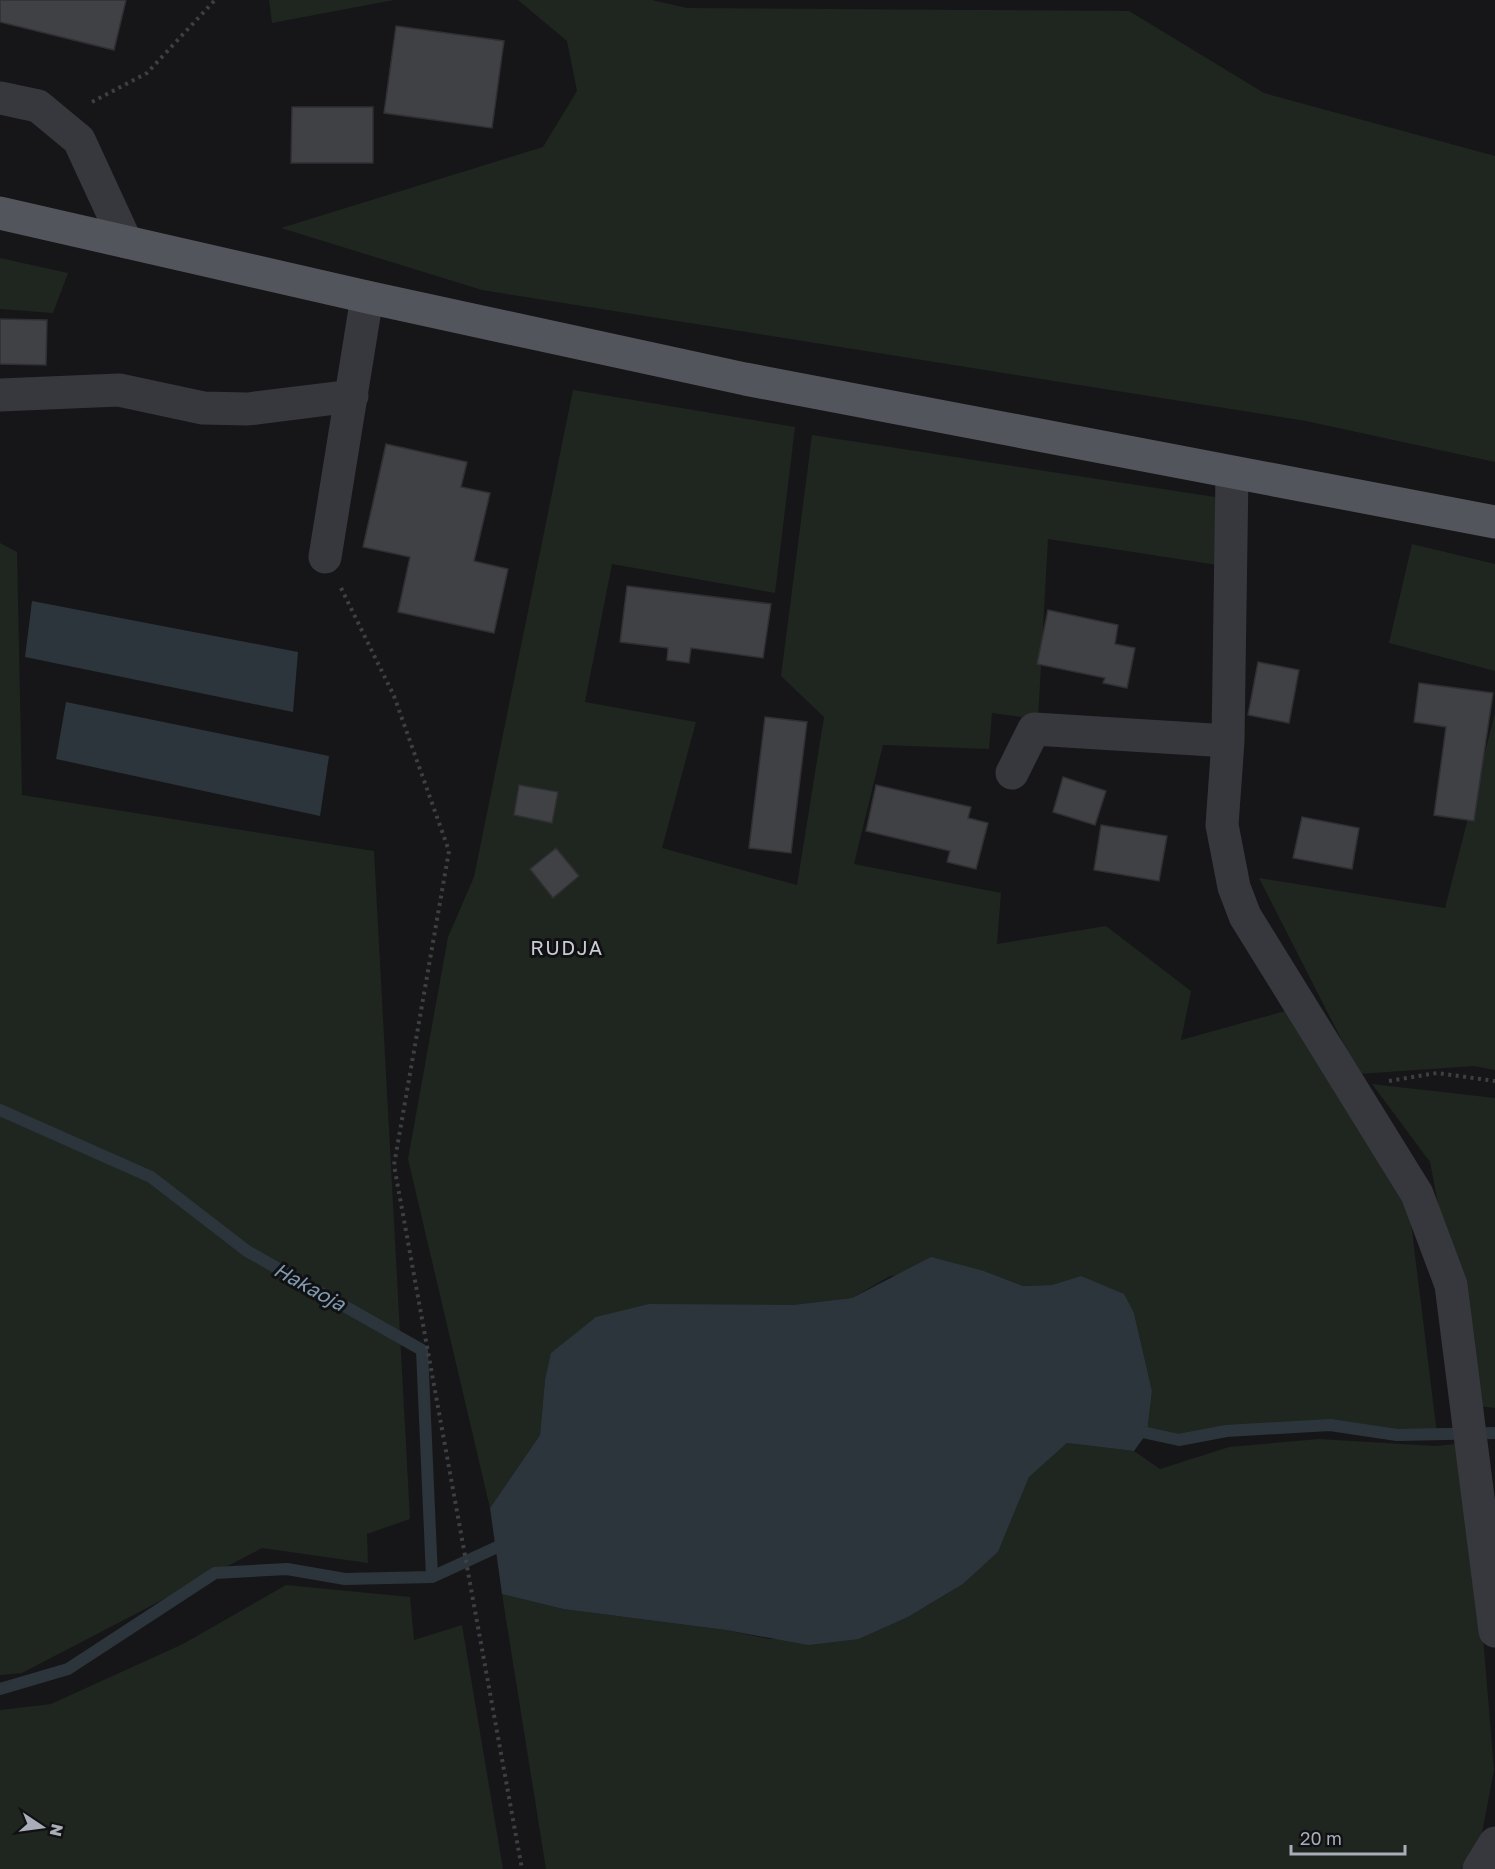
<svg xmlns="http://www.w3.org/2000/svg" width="1495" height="1869" viewBox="0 0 1495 1869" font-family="'Golos Text',sans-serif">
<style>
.green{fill:#1e261f}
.water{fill:#2c353c}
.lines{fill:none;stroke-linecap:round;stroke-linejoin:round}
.stream{stroke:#2c353c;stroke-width:12}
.building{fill:#404145;stroke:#303034;stroke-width:1.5}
.path{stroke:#3d3f44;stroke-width:4;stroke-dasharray:3 4.5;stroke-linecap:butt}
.minor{stroke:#37383d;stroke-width:33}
.major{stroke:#53555c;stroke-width:33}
.labels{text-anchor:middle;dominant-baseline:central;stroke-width:6;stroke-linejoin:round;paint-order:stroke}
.neighbourhood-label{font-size:20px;letter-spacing:1.5px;fill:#c9ccd4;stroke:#111113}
.water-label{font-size:20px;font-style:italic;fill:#7f9bb3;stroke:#111113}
</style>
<rect width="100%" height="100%" fill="#161618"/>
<path class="green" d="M269,0H394L272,23Z
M518,0H652L687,8L1129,11L1264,93L1495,156V462L1306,421L482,290L281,228L543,147L577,91L567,41Z
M0,258L68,273L53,313L0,309Z
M573,390L795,427L775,593L612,564L585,702L696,722L662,848L797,885L824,717L781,676L812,435L1215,497L1218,565L1048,539L1038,719L992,713L989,749L883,745L854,864L1001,893L997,944L1106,926L1191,991L1181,1040L1289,1010L1410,1214L1437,1434L1397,1435L1330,1425L1226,1431L1179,1440L1147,1433L1152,1391L1134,1313L1082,1276L1052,1285L1023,1286L984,1271L890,1276L852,1298L792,1305L731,1306L545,1380L540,1435L490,1508L408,1159L448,937L474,877Z
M0,543L17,552L22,795L374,851L410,1519L367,1534L368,1563L262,1548L22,1673L0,1675Z
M1412,544L1495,564V671L1389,643Z
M1495,713V1070L1474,1066L1359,1074L1259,878L1445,908Z
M1372,1084L1495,1098V1408L1477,1406L1430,1162Z
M1319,1439L1435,1446L1467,1443L1494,1770L1482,1833L1461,1869H546L502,1594L563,1609L726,1630L769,1639H859L908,1617L963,1584L998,1552L1029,1477L1067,1443L1134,1451L1160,1469L1229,1447Z
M286,1585L410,1597L414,1640L462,1625L503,1869H0V1710L51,1704L183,1644Z"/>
<path class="water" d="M32,601L298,652L293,712L25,657Z
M66,702L329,756L320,816L56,759Z
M931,1257L984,1271L1023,1286L1052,1285L1081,1276L1124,1294L1134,1313L1152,1391L1147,1433L1134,1451L1067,1443L1029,1477L998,1552L963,1584L908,1617L859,1639L808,1645L726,1630L563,1609L502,1594L490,1508L540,1435L545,1380L551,1353L596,1317L649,1304L792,1305L852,1298Z"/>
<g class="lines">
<path class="stream" d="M0,1110L151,1177L247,1251L422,1350L432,1577
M1133,1430L1179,1440L1226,1431L1330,1425L1397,1435L1495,1433
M0,1689L68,1669L215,1573L287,1569L345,1579L432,1577L508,1542"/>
</g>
<path class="building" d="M0,0H126L114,50L0,22Z
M396,26L504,41L492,128L384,113Z
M292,107H373V163H291Z
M0,319L47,320L46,365L0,364Z
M386,444L467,462L461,487L490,493L474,561L508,569L494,633L398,612L410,557L363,547Z
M627,586L771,604L763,658L691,648L689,663L667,660L668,648L620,642Z
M1048,610L1118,625L1115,644L1135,648L1127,688L1103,683L1105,678L1037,664Z
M1258,662L1299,670L1289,723L1248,715Z
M1419,683L1493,693L1474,821L1434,815L1446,727L1414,722Z
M765,717L807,722L791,853L749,848Z
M1063,777L1106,791L1095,825L1053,812Z
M519,785L558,792L552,823L514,815Z
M876,785L971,807L968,818L988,823L976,869L947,862L950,851L866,831Z
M1302,817L1359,828L1352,869L1293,858Z
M1101,825L1167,836L1159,881L1094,870Z
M556,848L579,876L553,898L530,869Z"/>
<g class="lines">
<path class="path" d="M92,102L147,73L215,0
M341,588L394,696L449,851L394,1165L522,1869
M1389,1081L1437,1073L1495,1081"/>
<path class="minor" d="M0,98L38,106L79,140L126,242
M0,395L119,390L203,408L248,409L352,396
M1232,473L1228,741L1222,825L1234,887L1245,916L1417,1194L1451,1285L1495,1631
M325,557L367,297
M1012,773L1034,729L1228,741
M1479,1869L1495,1843"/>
<path class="major" d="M0,213L367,297L745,379L1495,522"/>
</g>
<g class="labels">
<g class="neighbourhood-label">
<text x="567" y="947">RUDJA</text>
</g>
<g class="water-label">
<text transform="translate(310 1286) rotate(29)">Hakaoja</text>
</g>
</g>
<g transform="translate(42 1827) rotate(103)" stroke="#111113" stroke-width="4.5" paint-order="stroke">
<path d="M0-4.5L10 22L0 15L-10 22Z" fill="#a8adb8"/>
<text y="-9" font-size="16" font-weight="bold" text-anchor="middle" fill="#a8adb8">N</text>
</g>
<path d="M1291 1845v9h114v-9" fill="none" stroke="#a8adb8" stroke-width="3"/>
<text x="1300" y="1845" font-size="18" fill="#a8adb8" stroke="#111113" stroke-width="4.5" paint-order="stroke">20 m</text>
</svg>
